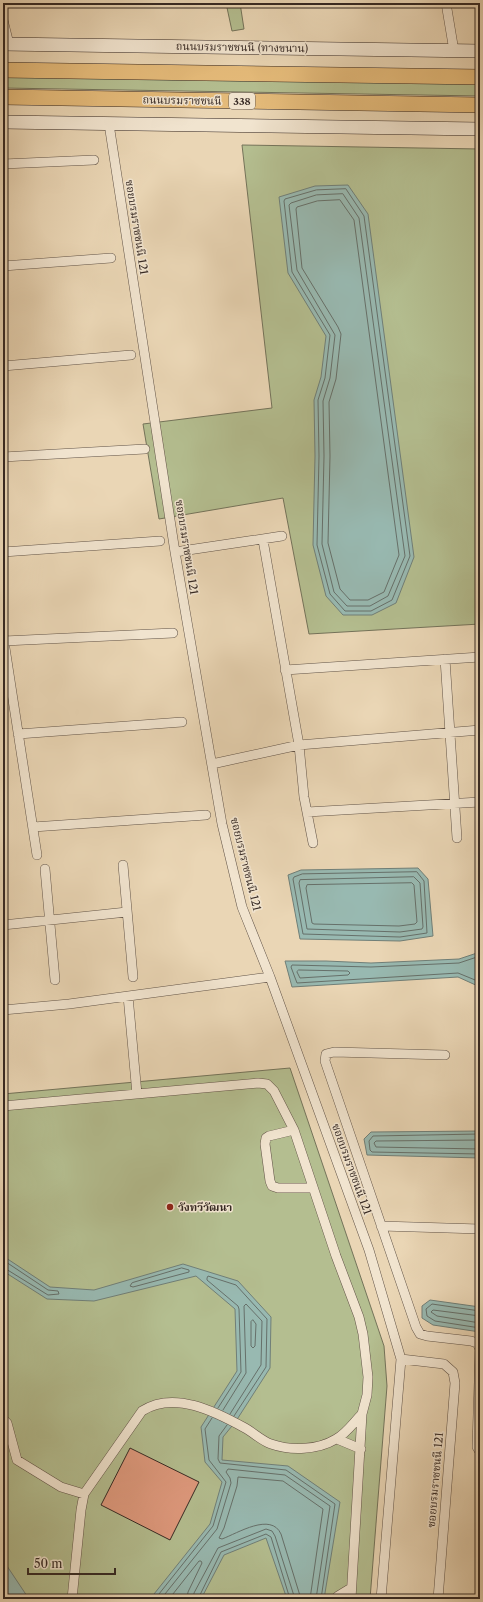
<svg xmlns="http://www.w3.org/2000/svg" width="483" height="1602" viewBox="0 0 483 1602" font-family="'Libre Caslon Text','Noto Serif Thai',serif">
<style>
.green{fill:#b4be90;stroke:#74735a}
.water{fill:#98b9b1;stroke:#707f78}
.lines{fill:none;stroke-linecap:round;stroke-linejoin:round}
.shore{stroke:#66706a;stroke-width:1}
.building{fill:#df997d;stroke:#352823}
.minor-casing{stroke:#625448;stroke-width:10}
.secondary-casing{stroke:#352823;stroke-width:14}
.trunk-casing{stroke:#352823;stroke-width:16}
.minor{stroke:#f1e4cf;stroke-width:9}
.secondary{stroke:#f1e4cf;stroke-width:13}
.trunk{stroke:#e5bb7a;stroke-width:15}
.poi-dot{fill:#8f2418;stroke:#f1e4cf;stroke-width:1.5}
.labels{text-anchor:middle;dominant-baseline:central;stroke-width:3;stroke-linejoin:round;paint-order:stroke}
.shield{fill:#f1e4cf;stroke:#6d6057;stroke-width:1}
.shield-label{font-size:10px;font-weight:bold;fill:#352823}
.street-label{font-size:11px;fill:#352823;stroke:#f1e4cf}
.poi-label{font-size:11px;font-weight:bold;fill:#352823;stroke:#f1e4cf;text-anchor:start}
</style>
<rect width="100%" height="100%" fill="#ead6b5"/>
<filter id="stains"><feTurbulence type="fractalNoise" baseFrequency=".005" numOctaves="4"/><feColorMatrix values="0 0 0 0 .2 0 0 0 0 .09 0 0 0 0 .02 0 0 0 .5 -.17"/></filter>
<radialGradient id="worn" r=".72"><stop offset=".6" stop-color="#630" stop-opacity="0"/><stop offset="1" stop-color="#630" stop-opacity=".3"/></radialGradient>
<path class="green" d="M226,3H240L244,29L232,31Z
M3,76L480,82V96L3,88Z
M242,145L480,149V624L309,634L283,498L159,519L143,424L272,408Z
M290,1068L384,1346L387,1386L370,1599H3V1094Z"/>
<path class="water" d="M348,185L368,214L414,557L396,603L372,615H343L326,596L313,545L315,456L314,400L321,377L326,336L288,273L279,197L315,186Z
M418,868L428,879L433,936L400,941L300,939L288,875L301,870Z
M480,952V987L458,977L292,987L285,961H326L371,963L459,959Z
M480,1131V1158L367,1155L364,1139L371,1132Z
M3,1256L50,1287L94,1290L183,1264L238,1281L271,1317L270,1368L236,1421L223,1437L222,1460L288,1466L340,1502L324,1599H287L266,1538L224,1555L201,1599H150L210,1524L222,1482L205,1462L201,1427L237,1371L235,1309L196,1276L94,1301L47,1299L3,1271Z
M430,1300L480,1307V1332L433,1325L422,1318V1306Z
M3,1560L29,1599H3Z"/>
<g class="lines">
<path class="shore" d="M346,189L364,216L410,556L392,600L371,611H345L330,594L317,545L319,456L318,400L325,378L330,335L292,272L284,201L285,199L316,190Z
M343,194L359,218L405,556L388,596L370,606H347L334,592L322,544L324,456L323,401L330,378L335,335L297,270L289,205L291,203L316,195Z
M340,200L354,220L399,555L384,592L368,600H350L340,589L328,543L330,456L329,402L336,379L341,334L338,327L302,268L296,209L297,207L317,201Z
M417,872L424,881L427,933L400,937L303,934L293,879L294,877L302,874Z
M414,877L420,883L423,927L422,929L400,932L307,929L299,883L300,880Z
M412,883L414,885L417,922L415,924L399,926L314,924L312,923L306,888L307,885Z
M480,956L459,963L371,967L292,965L291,967L297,983L458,973L480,982
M299,970L348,971L350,973L348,975L300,978L297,972Z
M480,1134L373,1136L369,1141L370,1150L372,1152L480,1154
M480,1140L376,1141L374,1143L376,1147L480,1149
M3,1260L48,1290L58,1291L59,1294L48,1295L6,1269L3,1268
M182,1268L189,1270V1272L133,1287L130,1286L132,1283Z
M480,1311L432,1304L426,1309L427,1316L435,1321L480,1328
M480,1316L433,1310L431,1312L437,1316L480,1323
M253,1320L256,1324L255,1346L253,1348L251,1346V1322Z
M218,1408L241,1372L239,1309L238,1306L207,1280V1278L208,1276L236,1285L267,1319L266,1367L234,1416
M223,1410L246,1373L244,1306L246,1304L262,1321L261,1365L230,1414
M227,1425L219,1436L218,1459L220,1463L286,1470L335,1504L321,1599
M155,1599L213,1526L226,1482L209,1460L205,1429L212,1418
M161,1599L217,1529L231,1483L230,1478L226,1472L228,1469L285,1475L330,1506L316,1599
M169,1599L199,1561H201L202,1563L188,1592L187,1599
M193,1599L194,1593L218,1548L266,1529L272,1531L275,1536L295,1599
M198,1599L221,1552L266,1534L271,1537L290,1599
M301,1599L281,1534C271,1512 238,1533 222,1539L219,1538L224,1528L237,1486L238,1477L283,1481L323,1509L310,1599"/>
</g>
<path class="building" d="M130,1448L199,1482L170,1540L101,1505Z"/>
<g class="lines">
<g class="minor-casing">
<path id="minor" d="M446,3L454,51
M3,20L9,44
M109,124L175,552L222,824L242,907L270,977L369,1250L401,1359L444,1364L453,1372L455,1383L438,1599
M3,164L94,160
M3,266L111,258
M3,366L131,355
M3,457L145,449
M263,540L299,745L304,797L313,843
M3,552L160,541
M175,552L282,536
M3,635L37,855
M4,641L173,633
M445,659L457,838
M285,670L480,657
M18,734L182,722
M212,764L299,745L480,730
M307,812L480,802
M33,827L206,815
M123,865L133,977
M45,869L55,980
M3,925L127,912
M128,996L137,1094
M3,1010L69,1004L270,977
M445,1055L334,1052L326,1054L325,1061L416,1327L420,1334L427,1336L471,1341L477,1343L480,1349L477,1447L480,1452
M3,1106L258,1083L267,1084L274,1091L294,1130L336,1256L359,1317L363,1334L368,1377L367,1395L362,1414L351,1599
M294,1130L269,1136L266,1138L265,1144L270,1181L272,1186L278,1188H313
M381,1226L480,1229
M3,1419L7,1423L17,1460L61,1487L84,1494
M337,1439L361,1449
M72,1599L81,1510L84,1494L142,1411C174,1390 216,1412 245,1428C254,1433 262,1441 271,1444C291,1451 318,1450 336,1439C346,1434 354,1422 362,1414
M335,1599L338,1596L351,1588
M381,1599L401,1359"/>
</g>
<g class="secondary-casing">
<path id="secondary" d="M3,44L480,51
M3,122L480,129"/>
</g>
<g class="trunk-casing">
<path id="trunk" d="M3,70L480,77
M3,97L480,105"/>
</g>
<use href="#minor" class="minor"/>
<use href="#secondary" class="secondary"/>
<use href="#trunk" class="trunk"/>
</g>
<circle class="poi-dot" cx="170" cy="1207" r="4"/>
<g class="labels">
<rect class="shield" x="229" y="93" width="26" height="16" rx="3"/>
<g class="shield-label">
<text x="242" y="101">338</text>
</g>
<g class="street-label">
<text transform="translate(242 47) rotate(1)">ถนนบรมราชชนนี (ทางขนาน)</text>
<text transform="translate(182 100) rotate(1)">ถนนบรมราชชนนี</text>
<text transform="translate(137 227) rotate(81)">ซอยบรมราชชนนี 121</text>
<text transform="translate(187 547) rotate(81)">ซอยบรมราชชนนี 121</text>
<text transform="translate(246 864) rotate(76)">ซอยบรมราชชนนี 121</text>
<text transform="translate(352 1169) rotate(70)">ซอยบรมราชชนนี 121</text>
<text transform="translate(435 1480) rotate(-85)">ซอยบรมราชชนนี 121</text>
</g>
<g class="poi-label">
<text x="178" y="1207">วังทวีวัฒนา</text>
</g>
</g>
<rect width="483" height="1602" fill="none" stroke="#ead6b5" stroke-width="16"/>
<rect x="4" y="4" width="475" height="1594" fill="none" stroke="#352823" stroke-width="2"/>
<rect x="8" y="8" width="467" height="1586" fill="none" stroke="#352823"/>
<path d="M28 1568v6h87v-6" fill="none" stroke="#352823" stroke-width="2"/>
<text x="34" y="1568" font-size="12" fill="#352823" stroke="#f1e4cf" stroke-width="3" paint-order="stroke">50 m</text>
<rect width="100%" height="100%" filter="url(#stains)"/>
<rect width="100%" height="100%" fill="url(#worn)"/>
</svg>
